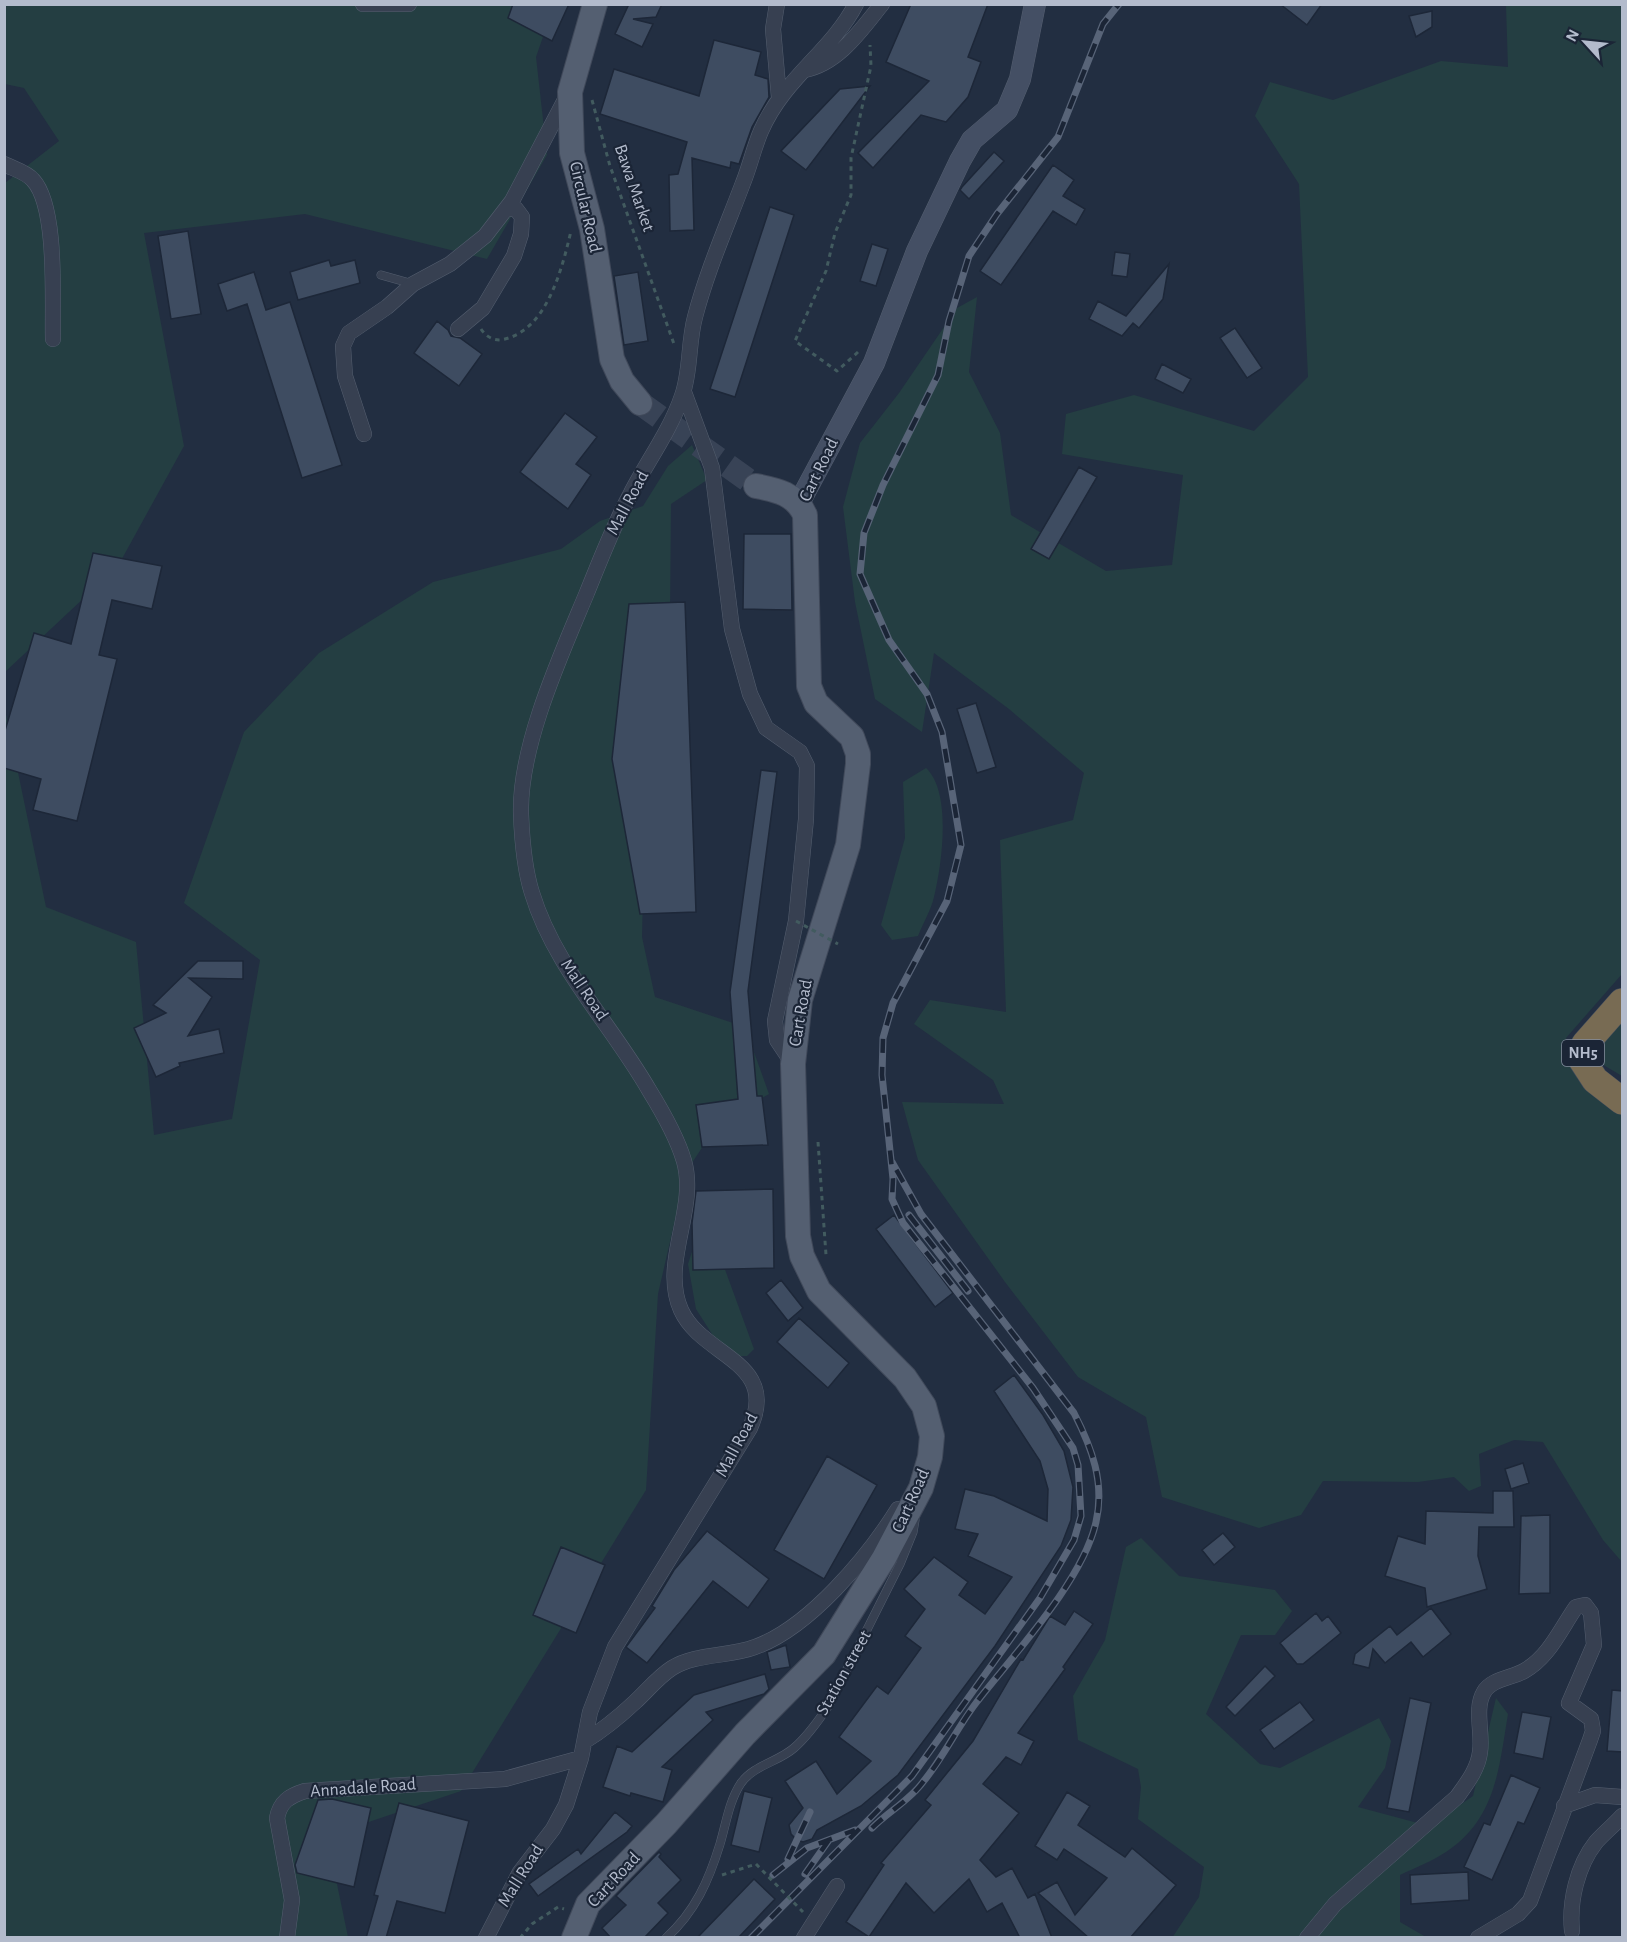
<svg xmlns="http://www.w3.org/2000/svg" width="1627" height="1942" viewBox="0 0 1627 1942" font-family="'Alegreya Sans',sans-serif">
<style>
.green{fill:#243e42}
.building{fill:#3e4c61;stroke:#1d2738;stroke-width:1.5}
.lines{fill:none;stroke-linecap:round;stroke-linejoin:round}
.primary-tunnel{stroke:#384356;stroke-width:24;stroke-dasharray:24 12;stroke-linecap:butt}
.lane-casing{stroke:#545e6f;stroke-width:9}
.street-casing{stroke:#545e6f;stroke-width:16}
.secondary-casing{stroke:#545e6f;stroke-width:22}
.primary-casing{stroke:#40495a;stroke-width:26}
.highway-casing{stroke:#414b5c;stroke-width:28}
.path{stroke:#425b5f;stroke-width:3;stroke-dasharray:4.5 4.5;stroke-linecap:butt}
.lane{stroke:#374051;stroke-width:8}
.street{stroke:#374051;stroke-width:15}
.secondary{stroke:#444f64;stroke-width:21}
.primary{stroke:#545f71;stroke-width:24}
.highway{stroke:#786b53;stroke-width:27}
.rail-casing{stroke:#586478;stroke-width:7}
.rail{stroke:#1b2536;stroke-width:4.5;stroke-dasharray:14;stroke-linecap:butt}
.path-bridge{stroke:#425b5f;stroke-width:3;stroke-dasharray:4.5 4.5;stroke-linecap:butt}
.labels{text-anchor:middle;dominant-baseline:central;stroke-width:4.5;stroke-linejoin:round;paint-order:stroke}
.shield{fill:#1b2536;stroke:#858e9f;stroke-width:1.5}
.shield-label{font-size:16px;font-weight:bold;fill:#b3bbcc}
.street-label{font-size:18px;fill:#b3bbcc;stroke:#1b2536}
</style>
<rect width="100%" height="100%" fill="#222e41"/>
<path class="green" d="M5,5H554L536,57L547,155L487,259L305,214L144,233L184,446L118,566L5,672V183L59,141L24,88L5,84Z
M1506,5H1622V974L1566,1038L1578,1080L1622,1114V1562L1603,1540L1543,1442L1514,1440L1479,1454L1481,1486L1469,1491L1454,1477L1418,1482L1323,1481L1301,1515L1259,1528L1162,1497L1146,1417L1078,1377L1005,1282L918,1160L902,1102L1004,1104L993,1080L914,1024L930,1000L1006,1012L1000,840L1073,820L1084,773L1009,709L934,653L922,732L875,699L855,602L843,507L860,443L899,393L957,308L977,297L969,372L1000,433L1011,515L1106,571L1172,565L1183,475L1062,454L1066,414L1134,395L1254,431L1308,377L1299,184L1255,116L1270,82L1333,100L1441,61L1508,67Z
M692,445L707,480L671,504L670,618L645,805L642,937L655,997L745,1027L769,1094L719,1122L686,1172L658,1294L646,1490L461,1791L327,1836L348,1937H5L4,705L46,907L136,942L154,1135L232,1119L260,960L184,903L244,732L319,653L433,582L561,549L600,521L643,506L668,466Z
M926,768C952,792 942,864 934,897C931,910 923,923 918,936L892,940L881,925L905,838L903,782Z
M1622,1011V1076L1600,1063L1596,1045Z
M701,1224L723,1264L754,1349L747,1356H726L696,1309L688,1264Z
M1141,1538L1179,1576L1275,1590L1292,1611L1275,1635H1241L1206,1714L1260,1764L1280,1768L1379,1718L1391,1741L1385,1768L1358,1807L1429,1826L1473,1796L1496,1698L1508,1714C1499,1768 1496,1819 1446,1852C1432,1861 1415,1868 1400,1875V1922L1426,1937L1172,1938L1199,1897L1204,1867L1138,1819L1141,1787L1138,1769L1078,1740L1073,1696L1105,1640L1126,1547Z"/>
<path class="building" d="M513,4H569L552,41L508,18Z
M629,4H662L656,17L633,19L653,24L642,47L615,34Z
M911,4H988L968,57L981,62L968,97L946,122L921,115L873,168L858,153L929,81L886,62Z
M1280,4H1322L1307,25Z
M1432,11V27L1416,37L1409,16Z
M714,40L761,52L755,75L768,79L769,97L752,127L739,164L731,162L730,168L692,158L694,230L670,231L669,175L678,174L687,142L600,114L614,69L699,96Z
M870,86L806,170L781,151L840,89Z
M994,152L1004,161L969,199L960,190L962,187Z
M1053,165L1074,180L1063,196L1085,209L1076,225L1053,211L1001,285L980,271Z
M770,207L794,215L735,397L710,389Z
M188,231L201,314L171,319L158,236Z
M872,244L888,249L876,286L860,281Z
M1115,252L1130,254L1127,277L1112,275Z
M329,260L331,266L355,260L360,283L298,300L290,272Z
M1169,264L1163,299L1139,328L1133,323L1122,336L1089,319L1098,301L1126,316Z
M254,272L266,310L290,302L342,465L302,478L247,304L227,311L218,284Z
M638,272L648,341L624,345L614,276Z
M437,321L448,330L451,336L460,338L482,354L459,386L414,353Z
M1235,328L1262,368L1247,378L1220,338Z
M1162,364L1191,379L1183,393L1155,379Z
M565,413L597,437L576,464L591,475L568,509L520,472Z
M1079,467L1097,477L1049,559L1031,549Z
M744,534H791L792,610L743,609Z
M93,553L162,566L152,609L112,600L99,655L117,659L77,821L33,810L41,779L4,768V734L34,633L71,644Z
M685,602L696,912L640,914L612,759L629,604Z
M976,703L996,767L977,773L957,709Z
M761,770L777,772L748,991L757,1096H762L768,1145L702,1147L696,1105L738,1099L730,992Z
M198,961H243V979L189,978L212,997L188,1036L219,1029L224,1053L179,1063L180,1066L156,1077L134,1028L166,1013L153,1005Z
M773,1189L774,1268L693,1270L692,1223L696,1191Z
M894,1215L953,1293L935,1307L876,1229Z
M781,1280L803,1308L788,1321L766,1293Z
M799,1318L849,1363L828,1388L777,1342Z
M1014,1375L1043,1415L1064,1451L1073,1487L1071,1520L1061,1546L995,1646L898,1775L861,1806L817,1830L812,1839L803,1842L797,1840L791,1834L789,1825L803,1808L785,1781L816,1761L837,1794L871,1761L839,1737L877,1686L888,1694L921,1648L905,1636L925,1609L904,1589L934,1557L968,1582L959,1595L985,1614L1012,1577L968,1556L978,1534L955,1529L965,1489L994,1496L1047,1521L1048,1489L1040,1461L994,1391Z
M827,1456L877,1485L824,1579L774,1550Z
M1523,1463L1529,1483L1511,1489L1505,1469Z
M1493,1491H1513L1514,1527H1479L1478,1556L1487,1589L1427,1607L1425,1588L1385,1576L1398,1536L1425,1544L1426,1511L1493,1513Z
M1550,1515V1593L1519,1594L1521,1516Z
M707,1531L769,1579L748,1608L713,1581L647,1663L626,1647L655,1608L652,1606L674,1570Z
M1223,1533L1235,1547L1214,1565L1202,1550Z
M561,1547L605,1565L576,1633L533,1615Z
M1431,1608L1451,1634L1423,1657L1411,1642L1385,1663L1373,1649L1369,1668L1353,1664L1355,1654L1390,1626L1397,1635Z
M1074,1611L1093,1624L1063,1667L1065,1669L1018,1733L1034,1741L1021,1765L1006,1757L983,1784L1019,1813L980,1860L996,1877L1012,1868L1028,1898L1035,1894L1052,1938H1020L1002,1903L987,1912L969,1879L934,1913L906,1883L869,1937L846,1922L884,1865L881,1863L931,1805L925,1800L973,1741L1021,1659L1023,1660L1050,1616L1065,1625Z
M1316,1613L1322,1621L1328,1616L1341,1633L1303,1664H1297L1280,1643Z
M786,1645L790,1667L771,1670L767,1652Z
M1265,1666L1275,1676L1235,1716L1226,1707Z
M765,1674L769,1689L764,1694L706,1712L713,1720L662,1767L672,1770L663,1802L631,1793L630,1796L603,1787L617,1746L632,1752L694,1695Z
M1612,1690L1623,1691V1752L1607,1751Z
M1410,1698L1431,1703L1409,1812L1387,1808Z
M1300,1702L1314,1720L1274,1749L1260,1730Z
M1522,1712L1551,1717L1543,1759L1514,1753Z
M1511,1775L1540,1788L1524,1824L1518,1822L1492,1880L1464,1867L1484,1823L1490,1825Z
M744,1791L772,1798L759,1852L731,1845Z
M1067,1792L1090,1806L1078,1825L1125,1857L1132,1848L1176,1885L1130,1938H1089L1038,1893L1057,1882L1075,1915L1107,1878L1064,1849L1057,1860L1035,1846Z
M332,1799L371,1808L354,1887L297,1873L295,1865L318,1800Z
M399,1803L469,1821L445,1913L397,1901L386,1938H366L378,1896L374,1895Z
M615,1812L632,1826L627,1832L538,1896L529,1884L578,1849L581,1854Z
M659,1852L661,1854L659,1857L681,1880L658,1903L668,1913L644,1938H611L602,1928L626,1905L616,1896Z
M1468,1872L1469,1900L1411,1904L1410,1875Z
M754,1879L775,1899L738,1938H697Z"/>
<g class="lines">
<path class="primary-tunnel" d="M640,403L756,486"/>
<g class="lane-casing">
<path id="lane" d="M381,275L413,284
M666,1938C695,1912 709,1880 720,1844C726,1824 729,1801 741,1783C754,1765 778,1762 794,1748C808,1736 819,1720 829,1705L900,1564L913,1532L915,1520"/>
</g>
<g class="street-casing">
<path id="street" d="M363,4H409
M777,4L773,29L779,97
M804,70C838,64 861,30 882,4
M4,164C14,169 26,172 33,180C58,207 52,302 53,339
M458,329L483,308L514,256L521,234L522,217L516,209H506
M684,392L712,468L732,629L750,694L766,728L800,752L807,766L806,819L796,921L775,1021L777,1040L793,1064
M364,434L345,376L343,346L349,333L387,307L413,284L450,264L485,236L512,201L568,94
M585,1741C603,1730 619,1717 635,1702C647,1691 658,1677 672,1668C696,1653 729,1657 755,1647C809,1628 868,1557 898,1509
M1564,1806L1595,1795L1622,1797
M1572,1931C1569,1902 1577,1866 1596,1842C1604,1833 1614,1825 1622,1816
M287,1938L292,1900L277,1818C280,1802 289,1796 305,1791L505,1779L581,1758
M486,1938L520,1872L553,1829L566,1805L581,1758L590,1712L615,1647L750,1428C780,1361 702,1357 681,1310C660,1263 698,1209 684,1161C677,1137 662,1111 649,1090C611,1024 554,966 532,893C524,868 522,840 521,814C519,747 560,657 586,595C600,561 613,526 631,493C648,460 670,431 682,396C691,371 688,343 695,317C707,271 726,228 743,183C750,166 754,147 761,131C784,78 831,52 856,4
M804,1938L837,1886
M1307,1938L1335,1904L1457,1797C1467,1783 1478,1769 1480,1752C1483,1734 1474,1708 1484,1692C1491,1679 1512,1678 1524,1671C1549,1657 1560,1630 1576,1607L1585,1605L1591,1613L1594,1645L1569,1703L1591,1719L1593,1731L1590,1740L1530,1901L1518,1914L1478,1938"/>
</g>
<g class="secondary-casing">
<path id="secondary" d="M799,503L874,363L917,251L960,161L972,140L1007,110L1020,79L1035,4"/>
</g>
<g class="primary-casing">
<path id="primary" d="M595,4L570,92L572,153L592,229L612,359L622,381L640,403
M574,1938L588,1904L666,1824L745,1734L824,1654L884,1558L921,1488L930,1457L932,1436L924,1406L905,1378L819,1291L802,1256L798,1236L793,1064L800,1000L848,845L858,764V754L852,737L816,703L809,686L805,515C796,494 777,490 756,486"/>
</g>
<g class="highway-casing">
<path id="highway" d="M1622,1002L1585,1044L1582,1060L1595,1080L1622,1101"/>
</g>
<path class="path" d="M592,100L610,166L674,344
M481,329C486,337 495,342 505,339C547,329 562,269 571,231
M858,352L837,371L795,341L826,271L835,233L851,195V158L871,66L870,45
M818,1142L826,1255
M722,1875L756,1864
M520,1938L532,1924L558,1907L564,1909"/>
<use href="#lane" class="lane"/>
<use href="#street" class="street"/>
<use href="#secondary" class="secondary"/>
<use href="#primary" class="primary"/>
<use href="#highway" class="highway"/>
<g class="rail-casing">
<path id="rail" d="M909,1215L968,1291
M872,1828C888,1812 910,1800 923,1782C943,1758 957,1728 976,1703C1013,1655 1083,1581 1096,1522C1105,1483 1092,1448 1074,1413L921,1214L892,1162
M788,1859L810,1812
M805,1874L829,1840
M773,1875L807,1848L855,1830
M751,1938L912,1776L1040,1598L1074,1540L1081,1516L1078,1465L1073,1448L1033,1388L903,1223L892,1199L893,1179L882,1075L883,1038L893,1003L947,901L961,845L942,732L927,694L889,640L860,574L864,533L883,485L938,375L949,321L969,256L997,214L1058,137L1103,24L1119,4"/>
</g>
<use href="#rail" class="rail"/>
<path class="path-bridge" d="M796,921L838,944
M756,1864L803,1912"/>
</g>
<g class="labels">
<rect class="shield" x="1562" y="1040" width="42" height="26" rx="4.5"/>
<g class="shield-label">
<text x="1583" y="1053">NH5</text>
</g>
<g class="street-label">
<text transform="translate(634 188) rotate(71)">Bawa Market</text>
<text transform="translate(585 207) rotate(77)">Circular Road</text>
<text transform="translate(819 470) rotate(-64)">Cart Road</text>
<text transform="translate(628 503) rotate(-62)">Mall Road</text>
<text transform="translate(584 990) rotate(56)">Mall Road</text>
<text transform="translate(801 1013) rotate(-80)">Cart Road</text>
<text transform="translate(737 1445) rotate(-62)">Mall Road</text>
<text transform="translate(911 1501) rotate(-66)">Cart Road</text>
<text transform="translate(844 1673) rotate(-61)">Station street</text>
<text transform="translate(363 1788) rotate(-4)">Annadale Road</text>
<text transform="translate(521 1876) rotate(-58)">Mall Road</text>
<text transform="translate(614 1880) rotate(-47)">Cart Road</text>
</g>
</g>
<rect width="1627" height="1942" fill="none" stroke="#b3bbcc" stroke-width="12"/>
<g transform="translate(1585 42) rotate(297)" stroke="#1b2536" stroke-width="4.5" paint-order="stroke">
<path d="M0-4.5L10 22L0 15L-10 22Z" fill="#b3bbcc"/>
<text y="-9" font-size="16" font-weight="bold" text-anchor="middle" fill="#b3bbcc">N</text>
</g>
</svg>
